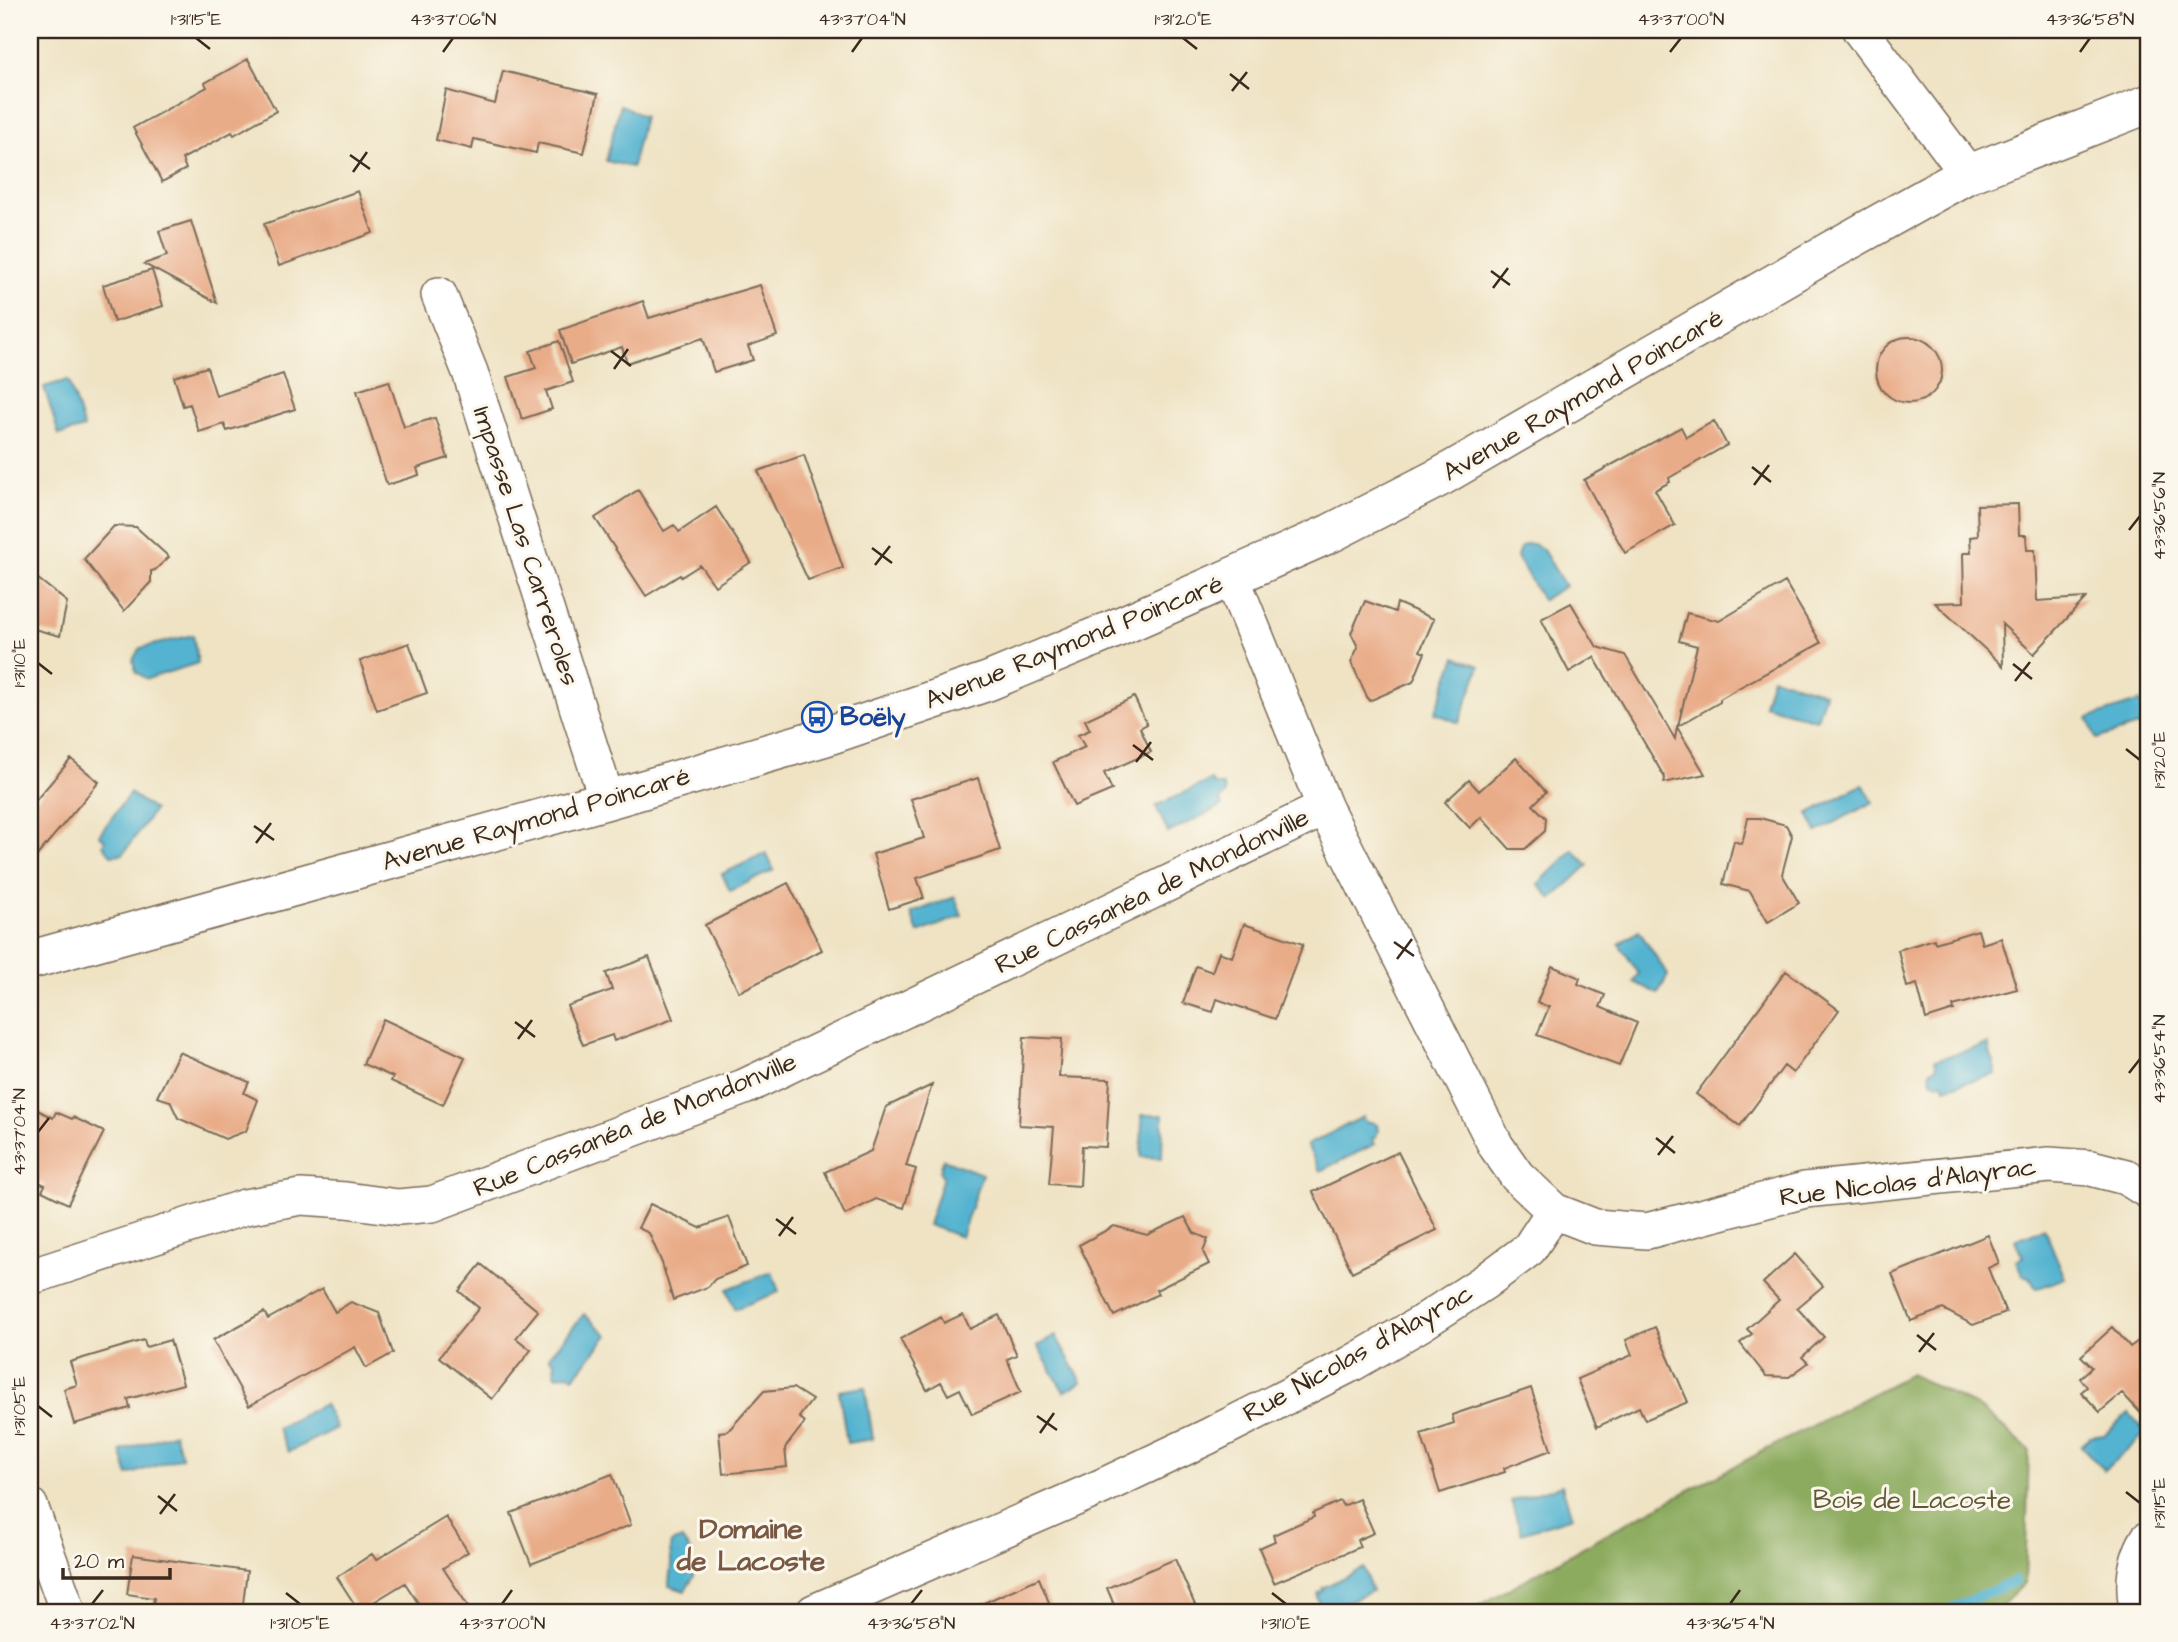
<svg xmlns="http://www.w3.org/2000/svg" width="2178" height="1642" viewBox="0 0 2178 1642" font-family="'Architects Daughter',sans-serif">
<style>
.forest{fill:#8cab5e;stroke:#646a3e;stroke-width:2}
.water{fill:#52b3d0;stroke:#466e77;stroke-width:2}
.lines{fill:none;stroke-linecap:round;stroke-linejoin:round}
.stream{stroke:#52b3d0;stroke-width:10}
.building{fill:#e9ac88}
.minor-casing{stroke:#7a6b58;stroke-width:38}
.secondary-casing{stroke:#7a6b58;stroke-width:41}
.minor{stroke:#fff;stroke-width:35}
.secondary{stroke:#fff;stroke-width:38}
.ticks{fill:none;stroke:#3b2a1e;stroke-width:2.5}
.labels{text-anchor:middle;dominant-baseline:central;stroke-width:6;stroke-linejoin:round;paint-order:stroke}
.street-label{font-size:26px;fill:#3b2a1e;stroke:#fbf7ec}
.transit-label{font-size:26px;font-weight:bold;fill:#164399;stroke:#fbf7ec;text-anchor:start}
.park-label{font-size:26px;fill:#5e5935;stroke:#fbf7ec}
.neighbourhood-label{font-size:28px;font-weight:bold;fill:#785843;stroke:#fbf7ec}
.neatline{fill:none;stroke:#3b2a1e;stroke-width:2.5}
.ticks-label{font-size:18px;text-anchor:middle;fill:#3b2a1e}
</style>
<rect width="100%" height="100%" fill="#fbf7ec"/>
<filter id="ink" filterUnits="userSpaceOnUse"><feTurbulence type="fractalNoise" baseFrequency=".0143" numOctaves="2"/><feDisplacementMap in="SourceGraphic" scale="14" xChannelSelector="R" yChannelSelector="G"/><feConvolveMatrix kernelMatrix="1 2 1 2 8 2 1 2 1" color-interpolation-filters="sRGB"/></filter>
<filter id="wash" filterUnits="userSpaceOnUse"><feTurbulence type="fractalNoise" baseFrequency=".00686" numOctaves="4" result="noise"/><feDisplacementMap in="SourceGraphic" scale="28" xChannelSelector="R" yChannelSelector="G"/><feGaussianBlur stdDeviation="1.57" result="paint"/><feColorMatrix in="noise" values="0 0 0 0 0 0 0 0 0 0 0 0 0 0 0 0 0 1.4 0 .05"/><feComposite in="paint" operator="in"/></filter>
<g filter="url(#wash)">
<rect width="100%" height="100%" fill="#efe3c4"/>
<path class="forest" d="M1910,1374L1980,1408L2029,1450L2025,1583L1995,1612H1468L1617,1528Z"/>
<path class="water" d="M620,105C630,107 634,114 644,116L632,167L606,161Z
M68,380L84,428L59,435L44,387Z
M1526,544H1534L1543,550L1565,586L1542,600L1517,557L1520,548Z
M193,635L198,663L147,679L136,672L133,660L140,648Z
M1456,657L1480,666L1459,723L1435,713Z
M1772,677L1825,693L1817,720L1764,705Z
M2140,701L2147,723L2096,739L2088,718Z
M1211,780L1214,785H1222L1225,790V795L1220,800L1222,806L1168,833L1156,806Z
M1863,784L1873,802L1817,832L1808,814Z
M130,793L154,810L123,854L111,855L103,845L105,840L99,835Z
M1573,850L1588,865L1552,899L1538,884Z
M766,853L774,870L730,891L722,874Z
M955,897L962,916L918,933L911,913Z
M1639,931L1668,975L1658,994L1634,982L1639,974L1619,944Z
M1988,1044L1996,1074L1945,1088L1943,1082L1937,1083L1931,1080L1930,1071L1937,1066L1935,1060Z
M1142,1115H1163L1162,1158L1141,1157Z
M1363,1117L1365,1122H1371L1377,1125L1378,1131L1376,1137L1372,1139L1375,1144L1320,1171L1307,1145Z
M943,1159L982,1174L961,1237L928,1225L943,1177L940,1172Z
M2044,1228L2065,1278L2036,1289L2030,1277L2022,1275L2016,1260L2023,1257L2015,1240Z
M772,1272L779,1292L735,1309L727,1289Z
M584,1314L608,1335L574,1377L569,1374L557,1376L554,1372L555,1363L549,1357Z
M1056,1336L1082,1382L1064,1392L1037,1346Z
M865,1387L873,1439L847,1443L839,1391Z
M324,1404L336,1428L289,1452L277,1428Z
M2129,1413L2146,1433L2104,1470L2081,1446L2090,1437L2104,1435Z
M174,1433L182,1457L128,1475L121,1451Z
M1562,1485L1572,1517L1521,1533L1511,1501Z
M682,1539L691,1552L694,1576L685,1591L669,1586C669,1577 671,1570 671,1562C671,1554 669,1550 671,1543Z
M1363,1568L1372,1591L1333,1608L1331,1606H1320L1317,1598L1318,1593L1323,1591L1322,1588Z"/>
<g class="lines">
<path class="stream" d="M1943,1612L2015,1581"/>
</g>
<g id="blocks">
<path class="building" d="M248,59L276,111L234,135L232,132L182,159L186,169L162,182L133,128L207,87L205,83Z
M503,71L598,94L584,153L538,143L536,153L474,139L472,149L436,140L446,90L495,104Z
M358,191L373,233L279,266L264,224Z
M191,221L217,303L144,264L167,256L159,231Z
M152,270L163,306L114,322L103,285Z
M760,285L777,336L748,346L753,360L714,372L703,338L627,363L622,347L571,364L560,330L643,301L649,318Z
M1876 370a33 33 0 1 1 66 0a33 33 0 1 1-66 0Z
M559,341L573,382L546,391L552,409L522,419L508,377L536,368L530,351Z
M207,367L216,396L283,374L295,409L227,431L224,424L199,432L190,404L183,406L174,377Z
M389,381L404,427L435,418L448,458L417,468L419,475L387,485L357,391Z
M1714,421L1727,445L1669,478L1670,482L1655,490L1675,525L1625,553L1584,480L1681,427L1686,437Z
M804,455L843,568L808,580L758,471Z
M638,490L664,531L674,525L679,532L716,507L751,562L715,586L700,565L681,577L680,575L646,596L595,518Z
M2018,504L2019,535H2026L2027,550H2035L2037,601L2086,598L2034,654L2002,624L2003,666L1935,603L1964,602L1963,553H1971L1970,537L1978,536L1977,505Z
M114,526L136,527L169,557L155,570L151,571V582L124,611L84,559Z
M37,578L67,602L60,636L30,628V612Z
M1785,582L1821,643L1740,687L1720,699V702L1678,726L1697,646L1679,641L1687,613L1719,621Z
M1365,601L1395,612L1397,603L1434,619L1420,651L1425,653L1413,682L1369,701L1351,662L1358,647L1351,633Z
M1571,603L1597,647L1625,655L1675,739L1677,727L1705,774L1664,783L1665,778L1594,657L1569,672L1541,619Z
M409,643L427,693L377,710L360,661Z
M1134,697L1147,724L1140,728L1151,752L1104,773L1112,790L1074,806L1053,762L1085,747L1078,735L1090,730L1085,720Z
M1516,758L1546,792L1533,805L1546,818L1545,831L1525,849H1510L1481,817L1470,828L1445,802L1469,780L1479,791Z
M71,759L99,782L30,864V807Z
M978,778L1000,850L917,878L924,898L889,909L873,854L924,838L911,799Z
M1748,818H1760L1786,825L1792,836L1782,874L1799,903L1768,922L1750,891L1723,884L1734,841L1742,844Z
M788,883L822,950L739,992L705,925Z
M1244,924L1303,944L1275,1019L1217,999L1213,1012L1183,1003L1196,966L1212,972L1219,952L1232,957Z
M1978,930L1982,944L2001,938L2017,989L1953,1006L1954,1010L1926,1019L1917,984L1907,987L1898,950L1934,939L1935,943Z
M649,957L673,1019L614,1041L612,1035L583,1045L567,1006L612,990L606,973Z
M1552,966L1580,978L1578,984L1605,995L1600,1007L1637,1023L1619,1066L1537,1035L1549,1007L1537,1002Z
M1786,971L1839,1010L1793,1073L1784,1066L1740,1126L1696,1094Z
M383,1019L465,1057L443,1105L391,1081L393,1077L363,1064Z
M1024,1037L1062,1039L1059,1077L1110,1079L1106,1147L1082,1146L1080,1186L1049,1184L1054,1127L1019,1125Z
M179,1052L249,1082L244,1093L258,1100L246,1131L225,1139L178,1118L170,1101L157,1097Z
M932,1085L906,1166L916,1169L904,1208L876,1199L845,1215L825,1172L871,1151L886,1107Z
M30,1106L53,1118L56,1112L72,1119L73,1117L104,1132L68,1204L42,1191L45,1185L30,1178Z
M1398,1152L1437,1230L1352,1272L1313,1192Z
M650,1204L700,1228L729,1217L747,1266L715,1279L708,1287L673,1300L662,1263L649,1233L638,1228Z
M1185,1217L1194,1233L1208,1239L1203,1252L1209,1264L1156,1290L1158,1294L1114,1316L1079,1245L1114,1226L1147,1235Z
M1988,1235L1999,1263L1988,1268L2006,1313L1973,1325L1943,1309L1911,1321L1892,1274Z
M1795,1254L1823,1286L1797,1308L1824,1337L1802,1357L1808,1363L1789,1377L1766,1376L1740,1343L1752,1334L1747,1329L1779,1300L1763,1283Z
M481,1264L538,1311L516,1338L531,1350L492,1399L439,1357L479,1308L459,1291Z
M322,1289L335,1312L351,1302L379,1313L393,1353L366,1368L355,1347L249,1406L213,1340L264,1312L268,1319Z
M963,1314L970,1329L999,1315L1017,1355L1007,1359L1021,1392L972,1414L960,1389L948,1395L941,1382L927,1390L900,1339L941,1317L944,1323Z
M1655,1327L1688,1402L1645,1420L1639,1407L1597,1427L1577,1379L1632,1355L1626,1340Z
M2113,1327L2130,1347L2148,1334V1421L2122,1393L2100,1412L2081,1392L2087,1387L2080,1378L2092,1367L2081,1356Z
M144,1340L146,1347L170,1340L183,1384L128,1399L130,1408L74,1424L64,1389L77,1385L70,1362Z
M793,1388L812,1400L799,1417L805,1422L785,1448L787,1467L723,1474L719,1432L728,1431L764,1391Z
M1531,1388L1551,1450L1504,1468L1505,1472L1440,1493L1421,1434L1454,1423L1452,1415Z
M612,1474L631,1525L531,1564L511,1513Z
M1359,1499L1374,1533L1357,1540L1360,1547L1274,1583L1259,1548L1275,1541L1273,1535L1314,1517L1313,1513L1340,1501L1343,1506Z
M446,1517L468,1552L443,1568L472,1612H424L405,1583L359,1611L337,1577L372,1554L376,1560Z
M133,1555L247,1571L242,1612H152L154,1598L127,1594Z
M1175,1559L1195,1605L1178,1612H1117L1107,1588Z
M1039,1578L1053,1612H964Z"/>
</g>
</g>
<g filter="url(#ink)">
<use href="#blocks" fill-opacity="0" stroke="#7a6b58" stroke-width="2"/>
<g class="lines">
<g class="minor-casing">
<path id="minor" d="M1860,30L1959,162L1966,175
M439,295L470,372L607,800
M1232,578L1325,808L1496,1146L1517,1176L1554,1211
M30,1277L245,1207L301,1197L346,1200L398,1207L432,1204L744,1087L1325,808
M30,1506L68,1612
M814,1612L1101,1487L1207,1437L1351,1364L1420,1324L1486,1281L1529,1249L1554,1211L1595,1227L1647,1231L1805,1190L2049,1165L2091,1168L2126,1177L2148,1191
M2138,1612C2132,1586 2134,1562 2148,1539"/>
</g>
<g class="secondary-casing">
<path id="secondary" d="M30,960L607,800L824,737L989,681L1112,630L1331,533L1442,476L1830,251L1966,175L2148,104"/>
</g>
<use href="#minor" class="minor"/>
<use href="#secondary" class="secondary"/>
</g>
</g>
<path class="ticks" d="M196,38L210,49M1183,38L1197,49M443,52L453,38M852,52L862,38M1670,52L1681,38M2080,52L2090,38M1230,74L1249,89M1232,91L1247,72M350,155L370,169M353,172L367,152M1491,271L1510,285M1493,288L1508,268M611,351L631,366M614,369L628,349M1752,467L1771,482M1754,485L1769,465M2129,530L2140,516M872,548L892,563M875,565L890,546M38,663L52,674M2013,664L2032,679M2015,681L2030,662M1133,745L1153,760M2126,749L2140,760M1136,762L1151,742M254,826L274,840M256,843L271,823M1394,942L1414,956M1397,959L1412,939M515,1022L535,1037M518,1039L532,1020M2129,1073L2140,1059M38,1132L49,1118M1656,1138L1675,1153M1658,1155L1673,1136M776,1219L796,1234M779,1236L793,1217M1917,1335L1936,1350M1919,1352L1934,1333M38,1406L52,1417M1037,1416L1057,1430M1040,1433L1054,1413M2126,1492L2140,1503M158,1496L177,1511M160,1514L175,1494M286,1593L300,1604M1272,1593L1286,1604M92,1604L103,1590M502,1604L512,1590M911,1604L922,1590M1730,1604L1740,1590"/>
<defs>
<g id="bus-ring" transform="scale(1.575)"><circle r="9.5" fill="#fbf7ec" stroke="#1a4fb4" stroke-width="1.5"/><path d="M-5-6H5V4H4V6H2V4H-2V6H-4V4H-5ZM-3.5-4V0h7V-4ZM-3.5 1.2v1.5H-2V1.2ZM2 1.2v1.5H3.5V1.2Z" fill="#1a4fb4"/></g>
</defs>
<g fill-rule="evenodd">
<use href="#bus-ring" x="817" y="717"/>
</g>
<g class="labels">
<g class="street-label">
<text transform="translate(1583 395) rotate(-30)">Avenue Raymond Poincaré</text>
<text transform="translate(526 546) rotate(72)">Impasse Las Carreroles</text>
<text transform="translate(1074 642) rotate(-22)">Avenue Raymond Poincaré</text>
<text transform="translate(536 819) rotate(-16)">Avenue Raymond Poincaré</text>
<text transform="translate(1152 891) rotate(-26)">Rue Cassanéa de Mondonville</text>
<text transform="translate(635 1125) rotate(-22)">Rue Cassanéa de Mondonville</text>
<text transform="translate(1908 1182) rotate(-7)">Rue Nicolas d'Alayrac</text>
<text transform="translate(1358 1353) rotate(-29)">Rue Nicolas d'Alayrac</text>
</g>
<g class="transit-label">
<text x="840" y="717">Boëly</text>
</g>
<g class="park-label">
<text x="1912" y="1500">Bois de Lacoste</text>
</g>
<g class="neighbourhood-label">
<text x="751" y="1529">Domaine<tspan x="751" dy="32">de Lacoste</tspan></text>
</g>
</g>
<rect width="2178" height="1642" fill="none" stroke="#fbf7ec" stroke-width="77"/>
<path d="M63 1568v10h107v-10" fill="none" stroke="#3b2a1e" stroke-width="3.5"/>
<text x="74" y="1568" font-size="21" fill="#3b2a1e" stroke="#fbf7ec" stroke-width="5" paint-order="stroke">20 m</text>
<rect x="38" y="38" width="2102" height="1566" class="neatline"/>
<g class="ticks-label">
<text x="196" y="25">1°31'15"E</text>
<text x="453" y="25">43°37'06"N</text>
<text x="862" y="25">43°37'04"N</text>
<text x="1183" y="25">1°31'20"E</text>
<text x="1681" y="25">43°37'00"N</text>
<text x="2090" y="25">43°36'58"N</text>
<text transform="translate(2159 516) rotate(-90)" y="6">43°36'56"N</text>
<text transform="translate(19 663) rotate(-90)" y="6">1°31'10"E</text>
<text transform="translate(2159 760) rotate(-90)" y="6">1°31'20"E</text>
<text transform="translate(2159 1059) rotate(-90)" y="6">43°36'54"N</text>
<text transform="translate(19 1132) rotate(-90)" y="6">43°37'04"N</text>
<text transform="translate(19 1406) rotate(-90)" y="6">1°31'05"E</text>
<text transform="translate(2159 1503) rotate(-90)" y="6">1°31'15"E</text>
<text x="92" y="1629">43°37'02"N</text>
<text x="300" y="1629">1°31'05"E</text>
<text x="502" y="1629">43°37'00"N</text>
<text x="911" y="1629">43°36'58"N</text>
<text x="1286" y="1629">1°31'10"E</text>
<text x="1730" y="1629">43°36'54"N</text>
</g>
</svg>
